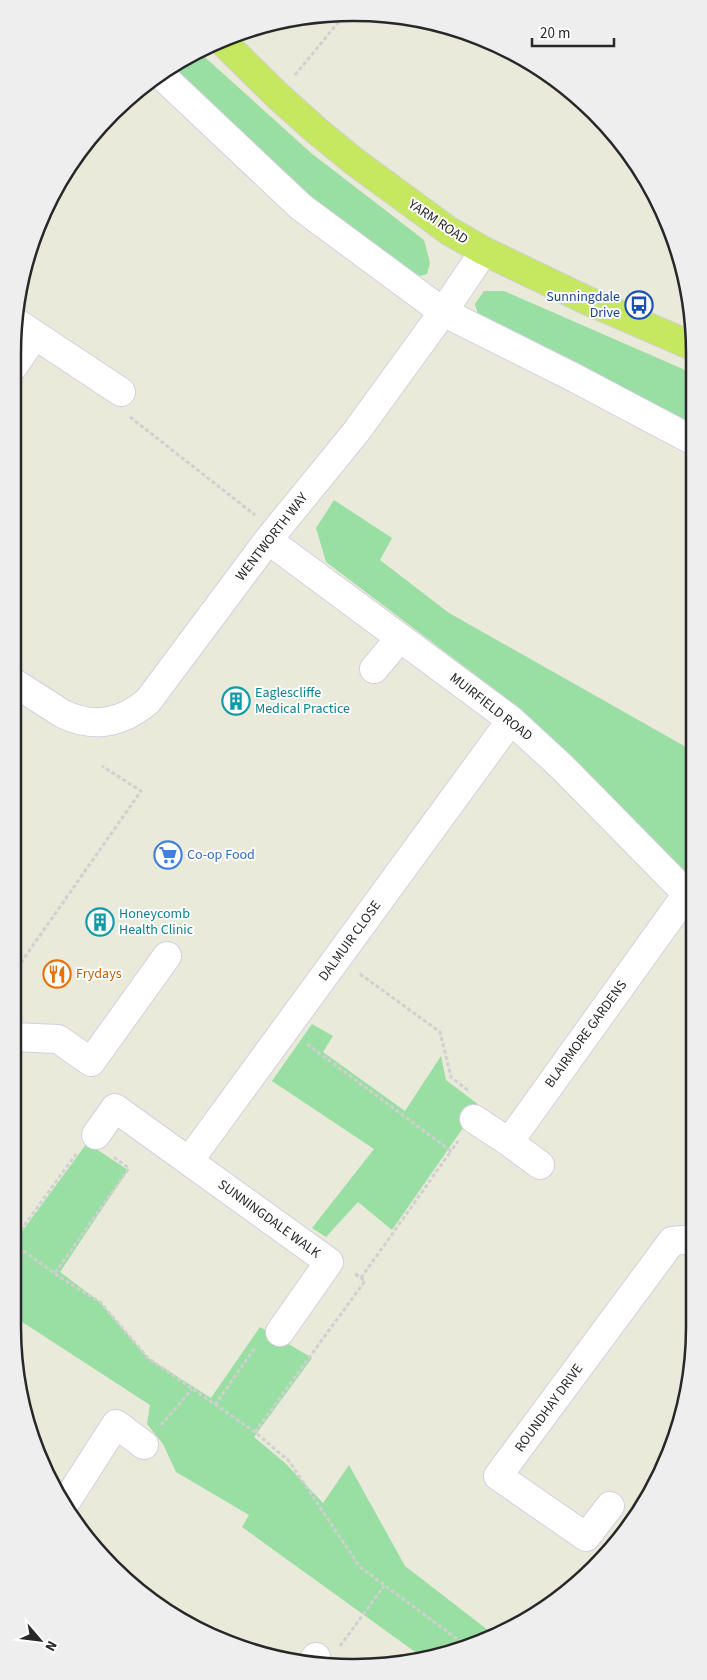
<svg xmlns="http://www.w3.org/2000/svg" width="707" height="1680" viewBox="0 0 707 1680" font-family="'Source Sans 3',sans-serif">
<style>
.grass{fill:#99dea3}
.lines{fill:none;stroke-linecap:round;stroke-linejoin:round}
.minor-casing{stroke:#d4cfe0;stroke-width:30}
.major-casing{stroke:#d0d0d0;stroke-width:30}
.path{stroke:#d0d0d0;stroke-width:3;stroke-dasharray:4 2.5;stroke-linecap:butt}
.minor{stroke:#fff;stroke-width:28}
.major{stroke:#c6e861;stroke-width:28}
.labels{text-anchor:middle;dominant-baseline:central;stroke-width:4;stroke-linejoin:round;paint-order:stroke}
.street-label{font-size:14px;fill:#282828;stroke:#fff}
.transit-label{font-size:14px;fill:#164399;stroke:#fff;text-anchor:end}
.culture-label{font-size:14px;fill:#0d838f;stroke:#fff;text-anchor:start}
.shop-label{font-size:14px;fill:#366cbe;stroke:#fff;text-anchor:start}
.food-label{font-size:14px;fill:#c56008;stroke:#fff;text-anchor:start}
.rim{fill:none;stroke:#282828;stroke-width:2.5}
</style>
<rect width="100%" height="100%" fill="#e9eada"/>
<path class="grass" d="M198,51L311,153L424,240L430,263L427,274L420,276L367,242L304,196L170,68Z
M484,291H504L692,373V427L479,318L475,304Z
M334,500L392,538L380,560L449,613L693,751V877L663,855L522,710L326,562L316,528Z
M312,1024L333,1036L323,1052L405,1111L441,1056L446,1080L479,1105L392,1230L358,1202L326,1237L312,1228L374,1149L272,1081Z
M87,1143L128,1170L60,1272L100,1302L148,1358L211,1398L260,1327L312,1358L254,1437L285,1463L323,1503L349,1465L405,1566L493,1634L425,1659L242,1527L249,1515L176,1472L163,1444L147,1424L150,1405L13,1316V1240L15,1241Z"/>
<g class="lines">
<g class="minor-casing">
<path id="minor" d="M160,74L301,207L443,312L571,376L692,440
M17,323L121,392
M13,367L35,335
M268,540L511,720L561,766L687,894L693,898
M374,669L400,638
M13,682L63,714C95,729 122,723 148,701L268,540L356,432L443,312L484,251
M13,1037L58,1039L91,1062L167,956
M474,1119L509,1142
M96,1135L115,1108L329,1262L280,1332
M189,1161L511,720
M540,1165L509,1142L687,894
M64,1505L116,1424L144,1445
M610,1506L586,1537L498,1476L672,1241L694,1239
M311,1663L316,1657"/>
</g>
<g class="major-casing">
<path id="major" d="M222,41L278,96L317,131L355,162L449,231L484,251L586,300L692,346"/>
</g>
<path class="path" d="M295,75L345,14
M130,417L255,515
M13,969L15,971L141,791L102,766
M360,974L440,1032L451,1077L470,1092
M307,1044L451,1151L458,1141
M13,1241L76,1154
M13,1243L58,1276L100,1302L148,1358L255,1432L289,1461L360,1567L464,1644
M55,1273L129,1168L112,1156
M361,1278L451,1151
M215,1405L256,1346
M161,1425L192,1389
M255,1432L365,1281L354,1273
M340,1646L384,1586"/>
<use href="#minor" class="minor"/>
<use href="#major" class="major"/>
</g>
<defs>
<g id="bus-ring" transform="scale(1.4375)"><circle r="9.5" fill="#fff" stroke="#1a4fb4" stroke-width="1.5"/><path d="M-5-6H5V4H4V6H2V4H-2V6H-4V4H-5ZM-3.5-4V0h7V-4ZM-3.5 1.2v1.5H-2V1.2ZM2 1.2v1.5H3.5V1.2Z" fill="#1a4fb4"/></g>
<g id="building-ring" transform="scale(1.4375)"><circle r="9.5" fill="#fff" stroke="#0f9aa8" stroke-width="1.5"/><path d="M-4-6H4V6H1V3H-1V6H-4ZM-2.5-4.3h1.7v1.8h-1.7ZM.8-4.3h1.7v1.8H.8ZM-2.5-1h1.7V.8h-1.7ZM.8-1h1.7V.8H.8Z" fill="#0f9aa8"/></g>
<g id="supermarket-ring" transform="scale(1.4375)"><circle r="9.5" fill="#fff" stroke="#3f7fe0" stroke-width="1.5"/><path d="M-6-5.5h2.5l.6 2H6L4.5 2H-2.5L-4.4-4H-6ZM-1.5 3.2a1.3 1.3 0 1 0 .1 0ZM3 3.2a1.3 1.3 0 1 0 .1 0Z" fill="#3f7fe0"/></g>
<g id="restaurant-ring" transform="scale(1.4375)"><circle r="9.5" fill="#fff" stroke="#e8710a" stroke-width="1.5"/><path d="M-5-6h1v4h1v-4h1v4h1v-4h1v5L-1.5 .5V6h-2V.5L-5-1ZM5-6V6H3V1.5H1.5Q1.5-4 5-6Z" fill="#e8710a"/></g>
</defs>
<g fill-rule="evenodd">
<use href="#bus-ring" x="639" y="305"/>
<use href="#building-ring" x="236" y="701"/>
<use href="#supermarket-ring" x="168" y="855"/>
<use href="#building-ring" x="100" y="922"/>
<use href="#restaurant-ring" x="57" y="974"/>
</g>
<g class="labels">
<g class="street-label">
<text transform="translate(438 222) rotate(34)">YARM ROAD</text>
<text transform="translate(272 537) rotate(-52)">WENTWORTH WAY</text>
<text transform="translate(491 707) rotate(38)">MUIRFIELD ROAD</text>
<text transform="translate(350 941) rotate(-54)">DALMUIR CLOSE</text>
<text transform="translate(586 1034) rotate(-54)">BLAIRMORE GARDENS</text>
<text transform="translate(269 1219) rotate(36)">SUNNINGDALE WALK</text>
<text transform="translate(549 1408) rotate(-54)">ROUNDHAY DRIVE</text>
</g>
<g class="transit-label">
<text x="620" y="297">Sunningdale<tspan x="620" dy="16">Drive</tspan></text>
</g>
<g class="culture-label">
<text x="255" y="693">Eaglescliffe<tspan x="255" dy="16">Medical Practice</tspan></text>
<text x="119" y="914">Honeycomb<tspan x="119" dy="16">Health Clinic</tspan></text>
</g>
<g class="shop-label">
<text x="187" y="855">Co-op Food</text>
</g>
<g class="food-label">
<text x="76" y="974">Frydays</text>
</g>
</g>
<path d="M0 0H707V1680H0ZM353 21H354A332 332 0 0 1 686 353V1327A332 332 0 0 1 354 1659H353A332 332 0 0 1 21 1327V353A332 332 0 0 1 353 21Z" fill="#eee" fill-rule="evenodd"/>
<path class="rim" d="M353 21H354A332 332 0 0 1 686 353V1327A332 332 0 0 1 354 1659H353A332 332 0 0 1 21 1327V353A332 332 0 0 1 353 21Z"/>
<g transform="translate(40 1640) rotate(118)" stroke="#ffffff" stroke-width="4" paint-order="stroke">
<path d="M0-4L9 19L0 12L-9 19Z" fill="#282828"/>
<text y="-8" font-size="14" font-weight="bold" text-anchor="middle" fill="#282828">N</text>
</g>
<path d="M532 38v8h82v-8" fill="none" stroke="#282828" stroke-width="2.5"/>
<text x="540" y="38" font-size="15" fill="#282828" stroke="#ffffff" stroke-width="4" paint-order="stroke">20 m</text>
</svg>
